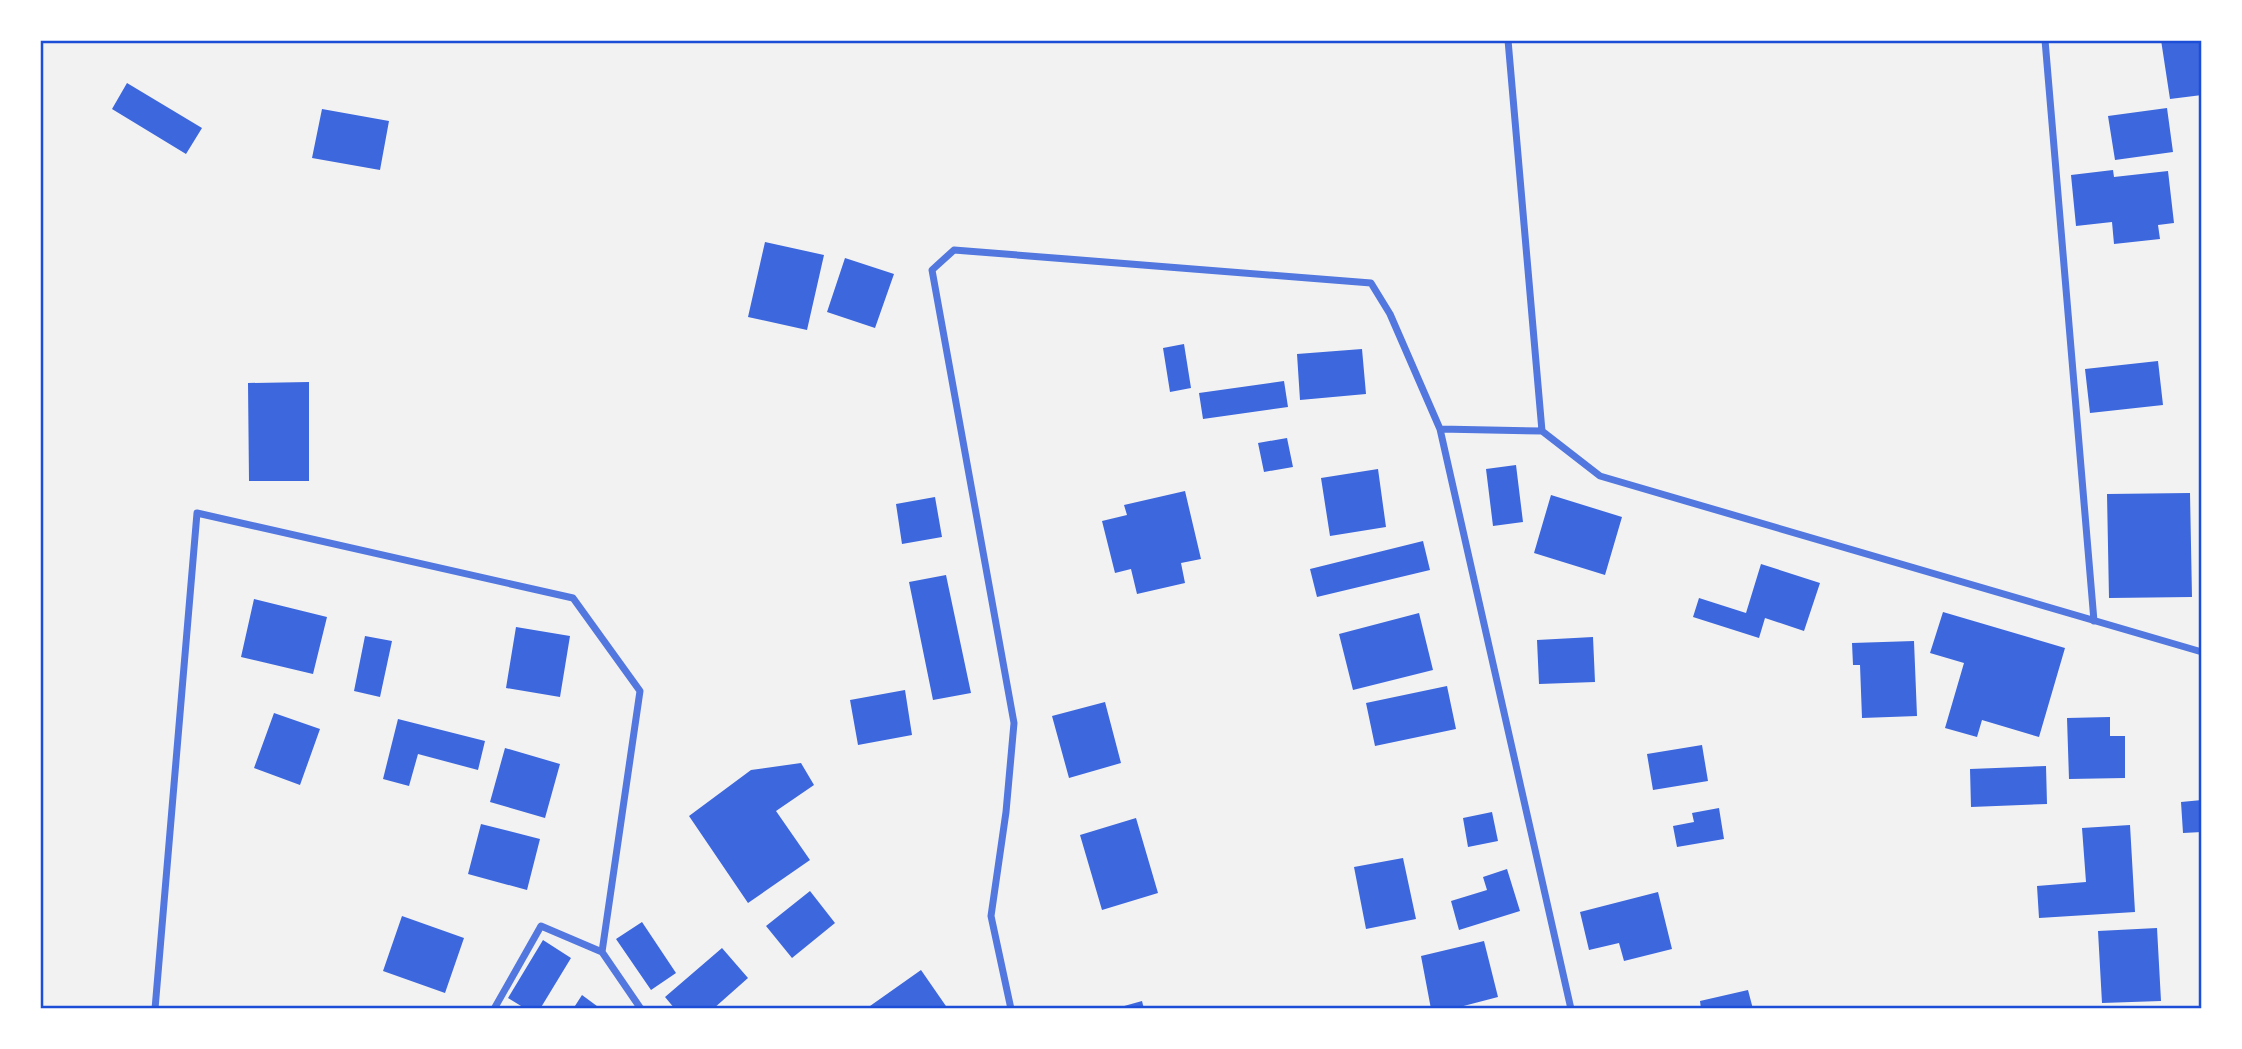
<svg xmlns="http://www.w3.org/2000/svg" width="2242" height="1049" viewBox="0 0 2242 1049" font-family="Montserrat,sans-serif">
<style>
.building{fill:#3d67dc}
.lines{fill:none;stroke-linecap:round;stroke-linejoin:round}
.minor{stroke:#5277de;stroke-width:7}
.neatline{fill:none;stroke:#1d4ed8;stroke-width:2.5}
</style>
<rect width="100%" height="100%" fill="#f2f2f2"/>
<path class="building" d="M2161,40H2202V95L2170,99Z
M127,83L202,128L186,154L112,109Z
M2167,108L2173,152L2115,160L2108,116Z
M322,109L389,121L380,170L312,158Z
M2113,170L2114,177L2168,171L2174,223L2158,225L2160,239L2114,244L2112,222L2076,226L2071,175Z
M765,242L824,255L807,330L748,317Z
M845,258L894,274L875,328L827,312Z
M1184,344L1191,388L1170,392L1163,348Z
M1362,349L1366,394L1300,400L1297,354Z
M2158,361L2163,405L2090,413L2085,369Z
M1284,381L1288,407L1203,419L1199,393Z
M309,382V481H249L248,383Z
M1287,438L1293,467L1264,472L1258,443Z
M1516,465L1523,522L1493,526L1486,469Z
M1378,469L1386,527L1330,536L1321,478Z
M1185,491L1201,559L1181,563L1185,583L1137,594L1131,569L1115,573L1102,521L1127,515L1124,505Z
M2190,493L2192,597L2109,598L2107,494Z
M1551,495L1622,517L1605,575L1534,553Z
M935,497L942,537L902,544L896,504Z
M1423,541L1430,570L1317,597L1310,569Z
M1761,564L1820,583L1804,631L1765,618L1759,638L1693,617L1699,598L1746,613Z
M946,575L971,693L933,700L909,582Z
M254,599L327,617L313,674L241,657Z
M1943,612L2065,648L2039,737L1982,720L1977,737L1945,728L1964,663L1930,653Z
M1419,613L1433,670L1353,690L1339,634Z
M516,627L570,636L560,697L506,688Z
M365,636L392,641L380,697L354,691Z
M1593,637L1595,682L1539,684L1537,640Z
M1914,641L1917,716L1862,718L1860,665H1853L1852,643Z
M1447,686L1456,729L1375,746L1366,703Z
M905,690L912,735L858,745L850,700Z
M1105,702L1121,763L1069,778L1052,716Z
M274,713L320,729L300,785L254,768Z
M2110,717V736H2125V778L2069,779L2067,718Z
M398,719L485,741L478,770L418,754L409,786L383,779Z
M1702,745L1708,781L1653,790L1647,754Z
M505,748L560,764L545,818L490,802Z
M801,763L814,785L776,811L810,860L748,903L689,816L751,770Z
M2046,766L2047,804L1971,807L1970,769Z
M2202,800V832L2183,833L2181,802Z
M1719,808L1724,839L1677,847L1673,826L1694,822L1692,813Z
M1492,812L1498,841L1468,847L1463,818Z
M1136,818L1158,893L1102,910L1080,835Z
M481,824L540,839L527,890L468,874Z
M2130,825L2135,912L2039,918L2037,886L2086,882L2082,828Z
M1403,858L1416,919L1366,929L1354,867Z
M1507,869L1520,911L1459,930L1451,901L1487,890L1483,877Z
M810,891L835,923L792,958L766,926Z
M1658,892L1672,949L1624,961L1619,943L1589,950L1580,912Z
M402,916L464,938L445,993L383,971Z
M642,922L676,973L651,990L616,939Z
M2157,928L2161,1001L2102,1003L2098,931Z
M543,940L571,958L540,1009H526L508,998Z
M1484,941L1498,997L1452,1009H1431L1421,956Z
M722,948L748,978L713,1009H675L665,997Z
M921,970L948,1009H873L870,1006Z
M1748,990L1753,1009H1701L1700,1001Z
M582,995L601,1009H573Z
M1142,1001L1144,1009H1117V1008Z"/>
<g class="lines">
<path class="minor" d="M1508,40L1542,431
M2045,40L2094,621
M1440,429L1571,1009
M155,1009L197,513L573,598L640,691L602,952
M494,1009L541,926L602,952L641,1009
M1011,1009L991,916L1006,812L1014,723L932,270L954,250L1371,283L1390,314L1440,429L1542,431L1600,476L2202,652"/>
</g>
<rect width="2242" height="1049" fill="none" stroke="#ffffff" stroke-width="84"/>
<rect x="42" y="42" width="2158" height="965" class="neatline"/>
</svg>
